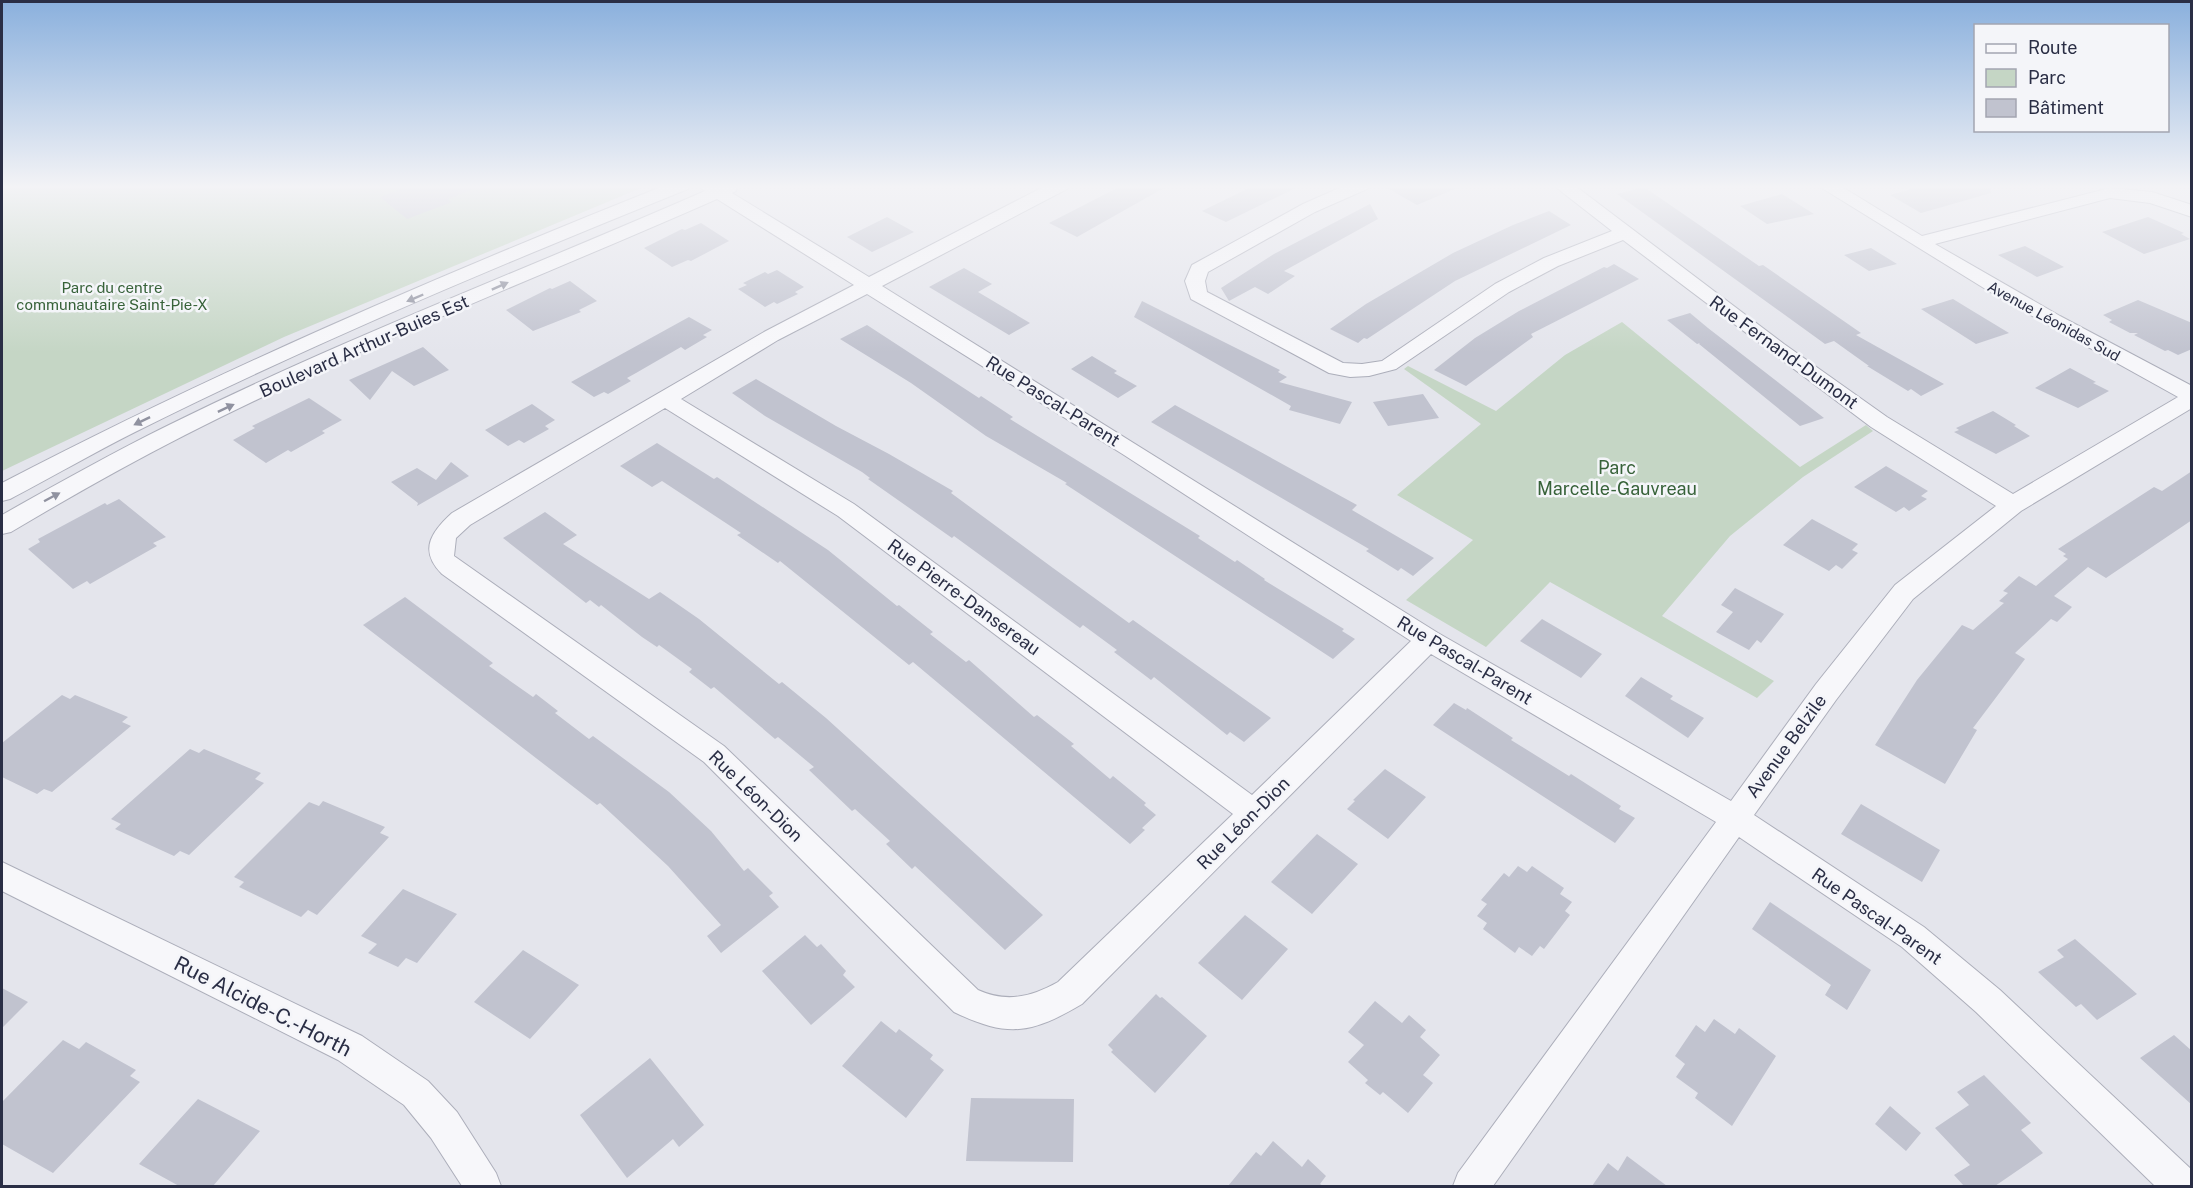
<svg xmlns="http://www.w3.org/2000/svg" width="2193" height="1188" viewBox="0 0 2193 1188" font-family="'Public Sans',sans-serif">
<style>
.green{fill:#c5d6c5}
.building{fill:#c1c3cf}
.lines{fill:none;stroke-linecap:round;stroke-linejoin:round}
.minor-casing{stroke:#acaeba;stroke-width:2}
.minor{fill:#f7f7fa;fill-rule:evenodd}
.oneway{fill:#9092a0}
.labels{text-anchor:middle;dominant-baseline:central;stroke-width:5;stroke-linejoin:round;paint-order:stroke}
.far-park-label{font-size:15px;fill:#376239;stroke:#f4f5f9}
.far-street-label{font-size:15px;fill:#2a2e45;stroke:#f4f5f9}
.street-label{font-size:18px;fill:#2a2e45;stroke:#f4f5f9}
.park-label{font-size:18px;fill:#376239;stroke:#f4f5f9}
.near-street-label{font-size:21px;fill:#2a2e45;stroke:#f4f5f9}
</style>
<rect width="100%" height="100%" fill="#e4e5ec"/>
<path class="green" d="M2,185H648L284,337L2,471Z
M1622,322L1800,467L1866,425L1873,431L1803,477L1730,536L1662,616L1774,681L1757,698L1550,582L1486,647L1406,600L1473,540L1397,495L1481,424L1404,369L1408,366L1496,411L1565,355Z"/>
<path class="building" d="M412,185H478V187L448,199L452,202L407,219L380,197Z
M1123,185H1169L1077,237L1049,223Z
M1255,185H1302L1226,222L1202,211Z
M1382,185H1464L1417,205Z
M1926,185H1990L1991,193L1921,213L1890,195Z
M1644,187L1759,266L1763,265L1861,333L1856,335L1944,384L1921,396L1911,389L1908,391L1867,366H1869L1834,341L1825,344L1617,194Z
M1782,194L1814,214L1767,224L1740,206Z
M1370,204L1378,219L1284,271L1295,276L1268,294L1255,287L1229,301L1221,288L1274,254Z
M1549,211L1571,225L1455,281L1367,339L1364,338L1358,343L1330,329L1366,304L1453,253L1513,225Z
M887,217L914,232L872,252L847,237Z
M2148,217L2184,233L2181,234L2190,239L2144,254L2102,232Z
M701,223L729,241L691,261L688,260L672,267L644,248L682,229L685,230Z
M2025,246L2040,254L2064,267L2037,277L1998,255Z
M1871,248L1897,264L1869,271L1844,255Z
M1614,264L1639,279L1531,334L1533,337L1466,386L1434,370L1475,338L1519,311L1604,267L1607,268Z
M964,268L992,284L978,292L1030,323L1009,335L929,287Z
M777,270L804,287L795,292L798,294L777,304L774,302L765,307L738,289L747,285L743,283L765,272L768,274Z
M570,281L597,301L579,310L581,312L533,331L506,310L550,288L552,289Z
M1953,299L1971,310L2009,333L1976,344L1921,309Z
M2138,300L2192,323V349L2178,355L2168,350L2165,351L2134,335L2138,333H2130L2109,322L2112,320L2103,315Z
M1142,301L1280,370L1278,372L1287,377L1279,382L1352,402L1340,424L1289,410L1291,406L1134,317Z
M1690,313L1708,328L1824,418L1800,426L1699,344L1700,343L1697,344L1667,320Z
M689,317L712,330L703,335L707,337L685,350L681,347L636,373L627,378L631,381L608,394L604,392L594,397L571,382Z
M867,325L979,398L981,396L1013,417L1010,419L1200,536L1198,538L1235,562L1237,560L1265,579L1264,580L1344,629L1342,631L1355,639L1333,659L1065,484L1067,483L986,436L911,383L840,339Z
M423,347L449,370L414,386L392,371L370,400L349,380Z
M1092,356L1117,371L1114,373L1137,386L1118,398L1071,369Z
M2070,368L2096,382L2093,383L2109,391L2078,408L2035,388Z
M756,379L836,426L889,454L953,491L951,493L1053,568L1129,623L1133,620L1271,718L1244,742L1230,732L1227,735L1154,677L1151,680L1114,652L1117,650L1083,625L1080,628L954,536L952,538L868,479L870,478L862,472L765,416L732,393Z
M1423,394L1439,418L1388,426L1373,402Z
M309,398L342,420L322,431L325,433L291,452L288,450L266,463L233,440L255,428L252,426Z
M532,404L555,420L545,426L549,429L524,443L519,440L508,446L485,430Z
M1175,405L1357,505L1352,510L1434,558L1413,576L1401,568L1398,571L1366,551L1369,549L1151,422Z
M1993,411L2016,425L2014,426L2030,436L1996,454L1954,432L1959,430L1956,428Z
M657,443L714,479L717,477L828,550L897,606L899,605L933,632L930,634L966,662L969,660L1034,717L1037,715L1074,744L1071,746L1110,779L1113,776L1146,803L1144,805L1156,815L1142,828L1145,830L1130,844L913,662L909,665L780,561L778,563L737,535L741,533L662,481L652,487L620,466Z
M451,462L469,476L417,506L418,503L391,482L417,468L436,480Z
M1886,466L1928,491L1921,496L1927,499L1909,511L1904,507L1896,512L1854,487Z
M2192,471V520L2106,578L2088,567L2054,596L2072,607L2057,622L2051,619L2015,653L2025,659L1973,728L1977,730L1945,784L1875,745L1917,680L1962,625L1973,630L2004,603L1999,601L2008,593L2003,591L2019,576L2036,586L2068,559L2063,556L2066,554L2058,549L2154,487L2162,491Z
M119,499L166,537L153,543L157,546L90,584L87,581L73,589L28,549L40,542L38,539L105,503L107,505Z
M545,512L577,535L563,544L649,599L660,592L699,619L779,684L782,682L826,718L1043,915L1005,950L915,866L912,869L886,844L890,841L855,809L852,811L809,770L814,767L778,737L775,739L714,687L711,689L689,672L692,669L659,645L657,647L642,637L601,605L599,607L590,600L586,603L503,538Z
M1812,519L1858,544L1852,550L1858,553L1842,569L1836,565L1829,571L1783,545Z
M1735,588L1784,614L1761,643L1757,640L1749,650L1716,632L1733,612L1721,605Z
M405,597L493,663L489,666L533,697L536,694L558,711L555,713L589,739L593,736L669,792L711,831L744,871L748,868L773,893L769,896L779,907L721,953L707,936L721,925L668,866L600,803L597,805L363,625Z
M1542,619L1602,654L1581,678L1520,641Z
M1641,677L1673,696L1670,699L1704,718L1688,738L1625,696Z
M62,695L70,699L75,695L128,717L122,722L131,726L52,792L44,789L37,794L2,777V743Z
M1454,703L1466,710L1467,708L1513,738L1511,740L1569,776L1571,774L1621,806L1619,809L1635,818L1615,843L1433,725Z
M190,749L199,753L204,749L261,773L255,779L264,783L189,855L180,851L174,856L115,829L121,824L111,819Z
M1385,769L1426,797L1388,839L1347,809L1355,801L1353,800Z
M323,801L385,827L380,833L389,837L317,915L308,910L301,917L239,887L244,882L234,877L309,802L319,806Z
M1861,804L1940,850L1922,882L1841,834Z
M1317,834L1358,864L1312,914L1271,882Z
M1518,866L1527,872L1532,866L1564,888L1560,894L1572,902L1565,911L1570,915L1544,949L1540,946L1532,956L1519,947L1515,953L1483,929L1487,923L1477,916L1487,904L1481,900L1504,873L1509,877Z
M403,889L457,914L417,963L406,958L398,967L368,953L377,944L361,936Z
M1770,902L1871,970L1847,1010L1825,995L1831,985L1752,929Z
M1245,915L1288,949L1242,1000L1198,963Z
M805,935L817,947L821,944L846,971L843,975L855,987L811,1025L762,971Z
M2075,939L2137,994L2097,1020L2081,1004L2076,1007L2038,972L2064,957L2057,950Z
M523,950L579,985L530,1039L474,1002Z
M2,988L28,1002L2,1028Z
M1156,994L1160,998L1162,997L1207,1036L1155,1093L1111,1052L1113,1050L1108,1045Z
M1375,1001L1402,1023L1409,1015L1426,1030L1420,1037L1440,1055L1423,1075L1433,1083L1408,1113L1383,1092L1380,1095L1365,1083L1368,1080L1348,1062L1364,1045L1348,1032Z
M1714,1019L1735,1034L1739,1028L1776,1056L1732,1126L1695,1098L1698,1093L1676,1077L1685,1064L1675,1056L1696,1025L1705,1032Z
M881,1021L896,1033L899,1029L933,1055L930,1059L944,1070L906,1118L842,1066Z
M2174,1035L2192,1051V1105L2140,1058Z
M63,1040L79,1049L86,1042L136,1070L130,1076L140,1082L53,1173L2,1144V1102Z
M650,1058L704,1125L679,1147L673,1139L627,1178L580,1115Z
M1984,1075L2031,1123L2021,1130L2043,1153L1995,1186H1964L1954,1175L1970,1165L1935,1128L1969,1105L1957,1092Z
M971,1098L1074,1099L1073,1162L966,1161Z
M198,1099L260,1131L213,1186H179L139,1164Z
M1890,1106L1921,1133L1906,1151L1875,1124Z
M1273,1141L1302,1167L1308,1159L1326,1176L1320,1184L1323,1186H1228L1256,1152L1261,1156Z
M1627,1156L1667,1186H1592L1608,1163L1618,1171Z"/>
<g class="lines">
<g class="minor-casing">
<path id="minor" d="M666,185H691L688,189C502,264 315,342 135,432C93,453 52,477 10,499L2,501V483C217,371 440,275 666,185Z
M698,185H738L736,191L732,193L869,277L1047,185H1070L1067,189L882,286L1438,633L1731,801L1816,684L1895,585L1996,506L1871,427L1623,240L1558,266L1509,292L1396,369L1369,376L1350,377L1329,373L1191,299L1185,281L1192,265L1303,204L1346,185H1370L1367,189L1315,212L1208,272L1205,281L1207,292L1343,363L1362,364L1382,361L1495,284L1544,258L1612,231L1553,185H1574L1784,344L1887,417L2013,494L2178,397L2000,298L1817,185H1839L1922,236L2110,188L2152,192L2192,205V217L2150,203L2110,198L1935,244L2060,316L2192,386V408L2021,511L1913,599L1836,700L1754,815L1924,927L2000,990L2192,1170V1186H2155L1976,1012L1902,947L1739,837L1493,1186H1453L1458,1173L1716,822L1431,654L1082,1004C1031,1034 1008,1038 954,1012L704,762L442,574C419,551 430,533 452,513L764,332L854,285L717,199C540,277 358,347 185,435C126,465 68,498 11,532L2,534V515C57,484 112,453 169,425C344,338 527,269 705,191ZM867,294L1124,455L1411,641L1252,795L854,504L681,399L778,340ZM665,408L838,516L1233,814L1058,982C1031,997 1007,1003 978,990L724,746L454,556L456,538L470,525Z
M2,862L362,1036L428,1081L457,1112L496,1173L501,1186H462L431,1138L404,1105L338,1060L2,891Z"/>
</g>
<use href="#minor" class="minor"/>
</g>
<defs><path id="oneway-solid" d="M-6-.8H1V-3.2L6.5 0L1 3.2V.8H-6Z" transform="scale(1.5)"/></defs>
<g class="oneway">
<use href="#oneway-solid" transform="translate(500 286) rotate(-24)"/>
<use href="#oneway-solid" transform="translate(415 298) rotate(157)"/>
<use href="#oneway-solid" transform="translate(226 408) rotate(-25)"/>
<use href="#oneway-solid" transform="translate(142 421) rotate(154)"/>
<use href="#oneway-solid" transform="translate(52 497) rotate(-28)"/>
</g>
<linearGradient id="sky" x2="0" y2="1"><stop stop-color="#8ab0dd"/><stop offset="0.53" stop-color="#f3f3f6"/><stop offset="1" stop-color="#f3f3f6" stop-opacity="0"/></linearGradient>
<rect width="2193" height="352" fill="url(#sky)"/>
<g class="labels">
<g class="far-park-label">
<text x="112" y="287">Parc du centre<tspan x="112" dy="17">communautaire Saint-Pie-X</tspan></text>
</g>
<g class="far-street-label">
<text transform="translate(2054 321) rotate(29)">Avenue Léonidas Sud</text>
</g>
<g class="street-label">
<text transform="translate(364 346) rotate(-24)">Boulevard Arthur-Buies Est</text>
<text transform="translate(1784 352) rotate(36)">Rue Fernand-Dumont</text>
<text transform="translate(1053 401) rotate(32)">Rue Pascal-Parent</text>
<text transform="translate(964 597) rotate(36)">Rue Pierre-Dansereau</text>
<text transform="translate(1465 660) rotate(31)">Rue Pascal-Parent</text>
<text transform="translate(1786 746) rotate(-54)">Avenue Belzile</text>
<text transform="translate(756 796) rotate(44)">Rue Léon-Dion</text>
<text transform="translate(1243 823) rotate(-45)">Rue Léon-Dion</text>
<text transform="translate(1877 916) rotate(35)">Rue Pascal-Parent</text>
</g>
<g class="park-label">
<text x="1617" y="467">Parc<tspan x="1617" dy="21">Marcelle-Gauvreau</tspan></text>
</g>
<g class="near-street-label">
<text transform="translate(263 1006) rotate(27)">Rue Alcide-C.-Horth</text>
</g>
</g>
<rect width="2193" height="1188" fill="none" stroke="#2a2e45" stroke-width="6"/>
<rect x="1974" y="24" width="195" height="108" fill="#f4f5f9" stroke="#a3a5b1" stroke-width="1.5"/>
<rect x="1986" y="44" width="30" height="9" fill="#f7f7fa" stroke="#a3a5b1" stroke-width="1.5"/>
<text x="2028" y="54" font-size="18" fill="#2a2e45">Route</text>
<rect x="1986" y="69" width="30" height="18" fill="#c5d6c5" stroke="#a3a5b1" stroke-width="1.5"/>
<text x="2028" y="84" font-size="18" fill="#2a2e45">Parc</text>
<rect x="1986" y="99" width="30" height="18" fill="#c1c3cf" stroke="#a3a5b1" stroke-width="1.5"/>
<text x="2028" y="114" font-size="18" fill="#2a2e45">Bâtiment</text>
</svg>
